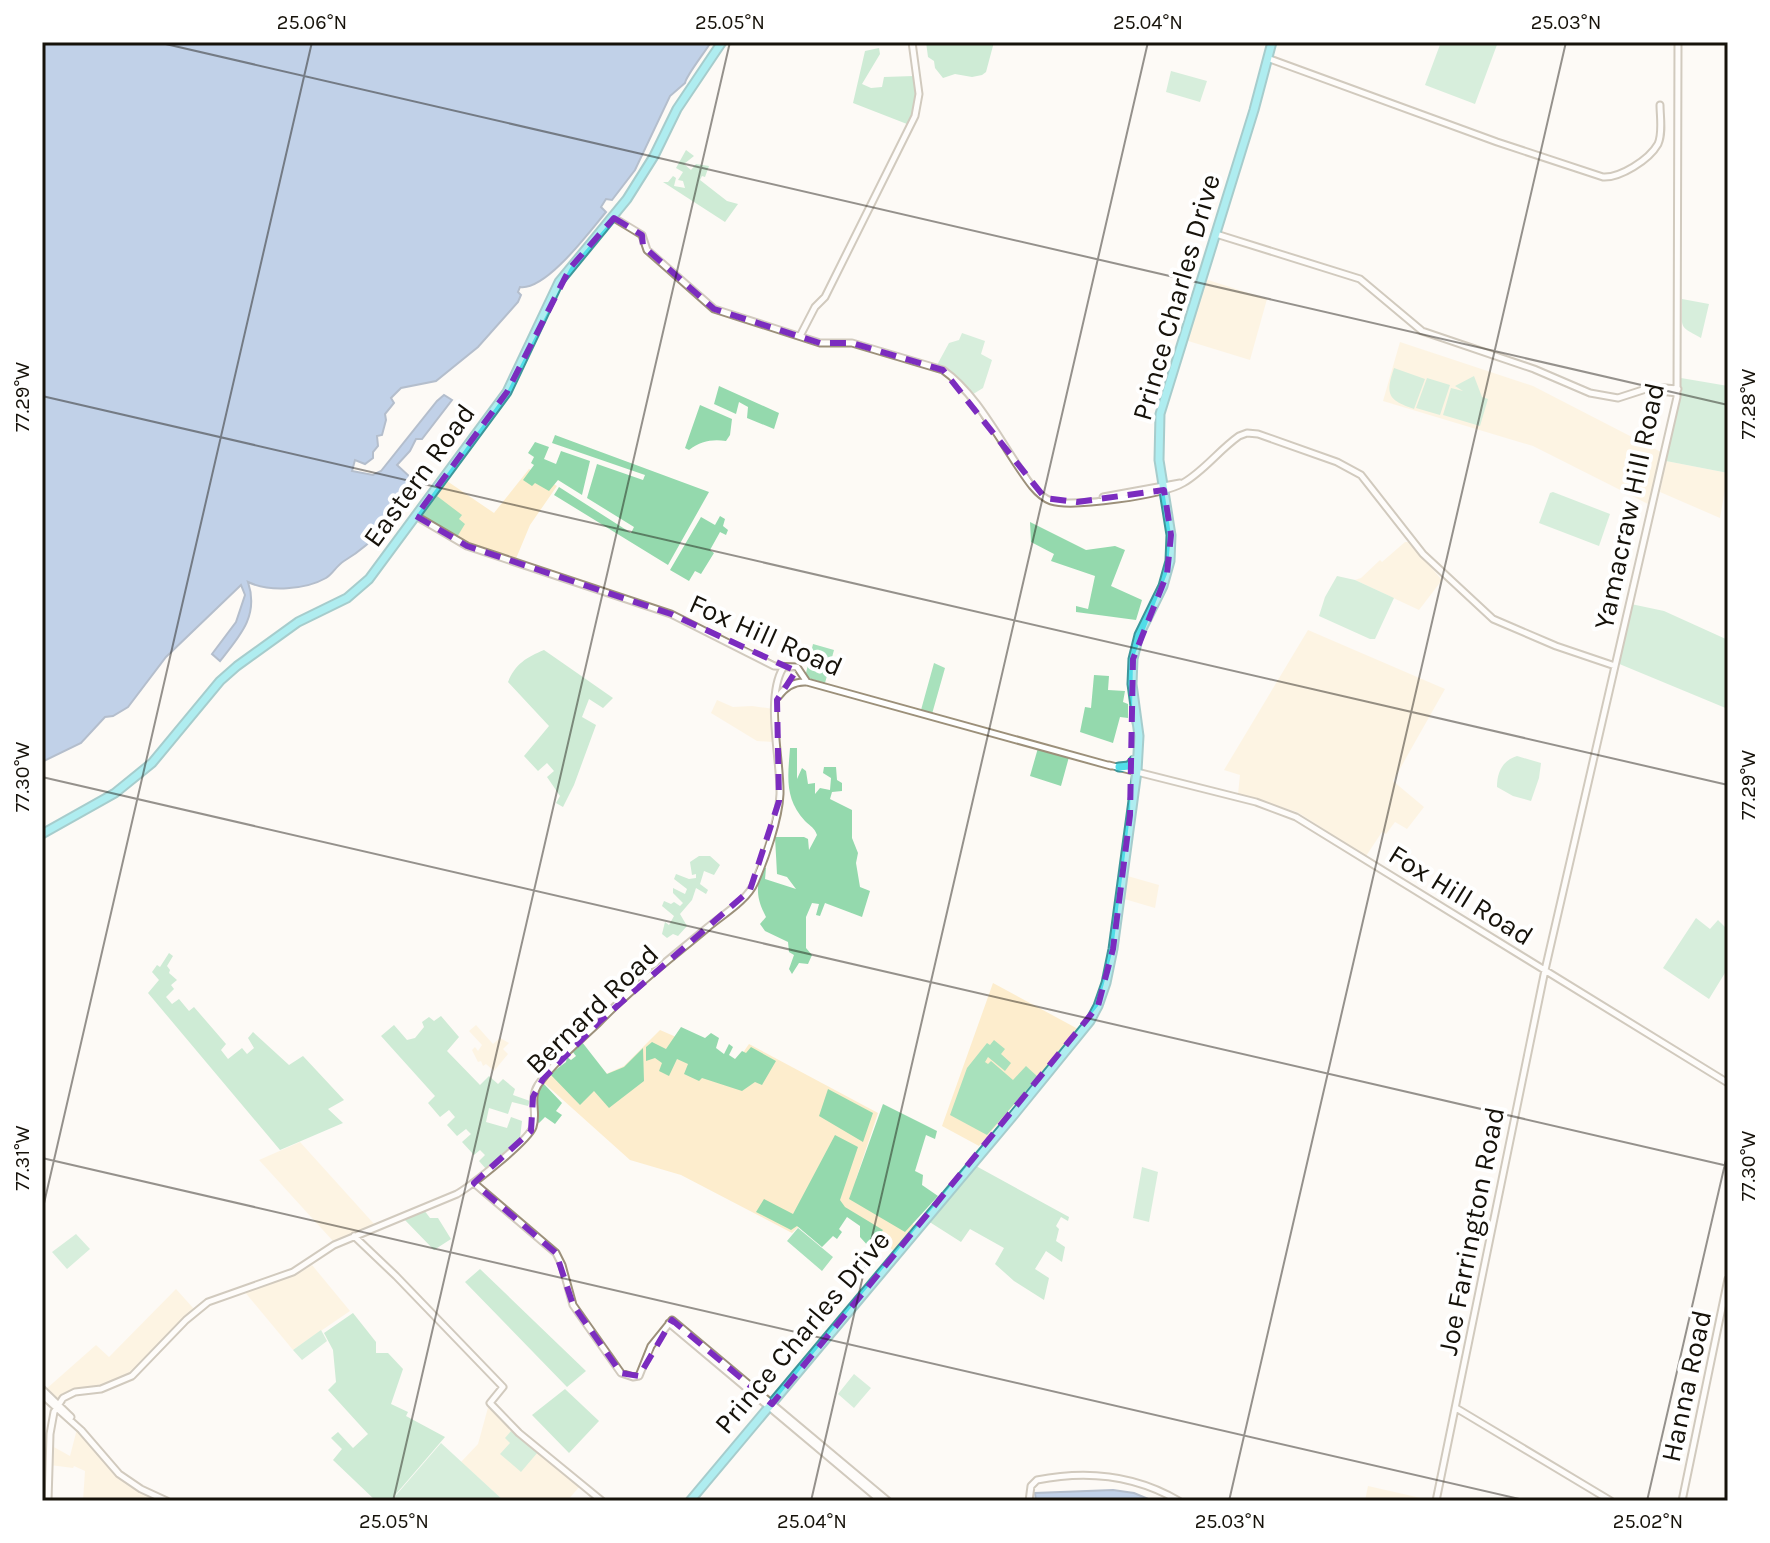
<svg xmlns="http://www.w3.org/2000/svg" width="1770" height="1543" viewBox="0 0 1770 1543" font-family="Karla,sans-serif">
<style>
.built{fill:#fdedcd}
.green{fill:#a8e1bc}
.forest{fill:#94d9ad}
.water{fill:#78a0d7;stroke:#5b759a;stroke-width:2}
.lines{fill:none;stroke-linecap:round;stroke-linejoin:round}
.secondary-casing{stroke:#9c907a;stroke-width:9}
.highway-casing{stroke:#3c969a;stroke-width:11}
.secondary{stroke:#fff;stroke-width:5}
.highway{stroke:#50dde8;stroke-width:7}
.marked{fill:none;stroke:#7b2cbf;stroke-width:6;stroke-dasharray:16 10;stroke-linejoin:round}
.ticks{fill:none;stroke:#16120a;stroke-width:2;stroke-opacity:0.45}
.labels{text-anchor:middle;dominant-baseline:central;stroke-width:8;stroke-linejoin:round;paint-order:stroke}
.street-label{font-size:28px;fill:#16120a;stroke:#fff}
.neatline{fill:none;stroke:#16120a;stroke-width:3}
.ticks-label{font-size:20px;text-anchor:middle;fill:#16120a}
</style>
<rect width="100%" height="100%" fill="#fdfaf5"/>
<path class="built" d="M1205,279L1267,299L1250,360L1185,340Z
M1400,342L1533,386L1661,452L1650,505L1533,446L1383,401Z
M1666,461L1728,473L1720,518L1660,492Z
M529,469L557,486L530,525L515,561L469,544L422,515L447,481L494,513Z
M1405,542H1409L1442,580L1419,610L1355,580L1361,578L1380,560L1382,562Z
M1308,630L1445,689L1393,781L1424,807L1407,829L1395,822L1386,834L1382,832L1366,856L1297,812L1238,794L1240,775L1224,770Z
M717,700L733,707L752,706L774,709L773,742L757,741L711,713Z
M1124,875L1159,885L1155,908L1121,898Z
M993,983L1078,1029L979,1146L942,1126Z
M476,1025L493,1044L500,1038L509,1043L503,1049L508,1054L494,1071L486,1064L483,1066L481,1061L478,1062L472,1050L475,1047L478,1051L482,1045L469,1031Z
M660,1030L736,1063L749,1044L878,1113L856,1179L915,1226L894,1251L840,1208L807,1218L792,1233L681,1175L630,1160L543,1082L556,1069L584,1096L606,1074L624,1066Z
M300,1142L375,1225L333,1241L259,1160Z
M312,1265L350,1311L293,1350L244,1291L301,1272Z
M176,1289L194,1309L136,1370L107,1385L73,1391L55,1400L45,1390L96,1345L109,1357Z
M489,1404L580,1486L567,1501H504L461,1462L478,1444Z
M77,1429L119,1476L163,1501H83L85,1471L74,1466L73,1468L50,1465L52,1446L70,1456Z
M1368,1486L1434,1501H1365Z"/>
<path class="green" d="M1441,42H1498L1475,104L1425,85Z
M1171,71L1207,81L1200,102L1166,92Z
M1682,299L1709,304L1701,338C1678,325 1682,330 1682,299Z
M962,333L985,341L981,354L992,360L983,388L970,396L960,380L937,365L949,343L959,340Z
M1394,368L1425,379L1414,409C1388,400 1385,395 1394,368Z
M1474,376L1482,397L1488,399L1480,426L1443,415L1451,388L1463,391L1455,386Z
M1427,378L1450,385L1440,415L1416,408Z
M1681,378L1728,386V473L1666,461Z
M1553,492L1610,514L1599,546L1539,523L1550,493Z
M437,496L462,515L459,519L465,524L457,537L423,515Z
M1337,576L1355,580L1394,598L1375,639H1370L1319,616L1325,597Z
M1631,604L1664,611L1728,640V709L1617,663Z
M813,644L834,650L825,683L808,678L806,673Z
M934,663L945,668L932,714L921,710Z
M1517,756L1541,763L1539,778L1531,801L1513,796L1497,787C1497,772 1503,760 1517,756Z
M1696,918L1710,929L1718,920L1728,930V968L1709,999L1663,968Z
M994,1040L1005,1049L1001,1054L1011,1063L1005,1071L988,1057L985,1062L988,1064L991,1061L1013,1080L1026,1066L1038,1077L987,1135L950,1115L967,1068L987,1043L990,1045Z
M1142,1167L1158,1172L1149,1222L1133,1218Z
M798,1228L833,1257L822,1271L787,1241Z
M76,1234L90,1249L67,1269L52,1252Z
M321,1330L327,1341L302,1360L293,1350Z
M854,1374L871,1388L854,1408L838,1394Z
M511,1431L538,1452L521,1472L500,1454L510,1443L505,1438Z
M441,1443L504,1501H391Z"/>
<path class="forest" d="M926,42H994L986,72L982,75L972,77L955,74L943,78L935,68L934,61L928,57Z
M879,48L880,54L862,84L871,88L882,87L884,77L914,76C916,92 917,111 907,124L853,103L865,51Z
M686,150L694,156L684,164L691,170L696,164L709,166L705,177L702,176L700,180L727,201L738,204L725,222L663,182H668L673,176L676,178L674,186L685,188L683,181L678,180L683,172L676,168Z
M719,386L779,413L774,429L747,418L748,407L739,402L736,414L714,404Z
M700,405L732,419L730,435L726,441C712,439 701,441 689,450L685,448Z
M555,435L709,492L668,565L554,495L559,487L631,533L634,527L587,498L597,464L643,480L645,475L552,443Z
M535,442L549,447L544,459L556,464L561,451L590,461L582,495L558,480L549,491L535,483L532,486L523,480L534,465L531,463L534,457L528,453Z
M720,516L725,519L723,526L728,530L726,535L720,532L710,550L714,553L701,574L695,571L689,581L670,570L701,517L715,525Z
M1030,522L1086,550L1115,546L1125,550L1111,586L1142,600L1136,620L1076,612V606L1088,609L1095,576L1051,561L1054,554L1031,542Z
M544,650L613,698L603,708L589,699L582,717L596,725L574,785L563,807L556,803L560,796L547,777L554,771L547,763L538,771L524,756L549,726L508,682C515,664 527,657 544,650Z
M1094,675L1109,676L1108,690L1125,691L1123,702L1128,704V718L1120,717L1113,743L1080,732L1085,707L1091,708Z
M790,748H797V779L802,768L806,771L808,784L815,783V794L820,788L830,790L831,778L823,773L824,767H836L837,780L842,783V791L832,792L830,799L852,810V838L858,853L856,863L860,887L870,891L862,917L825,903L820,916L816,915L819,904L812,903L806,917V948L812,955L808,964L799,963L792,974L789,969L794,955L789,952L788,942L765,931L760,924L766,917C756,898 756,887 762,867L766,868L765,879L796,889L787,877L777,874L775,837H804L808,839L809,850L817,835C814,827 811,827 805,821C784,798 788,776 790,748Z
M1038,748L1069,757L1061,786L1030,776Z
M699,856H710L720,865L714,875L704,871L700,884L708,890L706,894L696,888L692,900L680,914L687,926L678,936L673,934L667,938L662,934L665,922L669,925L674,916L662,906L664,901L671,904L674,902L680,906L683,903L673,893V888L685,894L687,889L674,879L676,874L689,879L696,878V874L692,875L690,862Z
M169,953L173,956L167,966L170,970L169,973L177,980L171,985L174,989L166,997L172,1004L179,999L189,1011L194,1007L226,1044L221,1050L228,1059L242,1048L247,1054L254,1048L248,1038L253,1032L289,1065L303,1056L344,1100L328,1109L343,1123L280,1150L148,993L159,980L152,972L157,965L160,967Z
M441,1016L459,1037L447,1051L480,1085L489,1076L498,1084L503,1079L515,1089L513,1095L530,1101L528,1106L512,1102L508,1114L489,1108L486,1122L507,1128L511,1117L522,1121L520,1138L486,1169L479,1161L485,1155L480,1150L474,1155L462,1142L471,1134L466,1129L457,1136L447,1125L455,1117L449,1110L440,1117L428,1103L435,1096L381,1036L394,1025L407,1040L415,1038L424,1027L422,1022L429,1017L434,1021Z
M681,1027L705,1038L711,1033L719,1038L716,1048L724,1054L729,1044L733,1047L729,1055L735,1059L742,1051L746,1053L751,1047L776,1061L762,1085L755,1082L742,1091L702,1078L699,1081L684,1074L688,1064L677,1059L669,1076L659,1071L662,1063L655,1058L646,1061V1047L652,1042L666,1049Z
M582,1042L607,1074L624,1067L643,1048L644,1081L609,1108L594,1091L580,1105L550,1074L566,1062L567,1057L571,1060L576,1056L572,1051Z
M543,1083L562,1103L556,1111L562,1115L555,1124L545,1117L539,1123L536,1121C535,1107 534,1094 543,1083Z
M828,1089L873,1113L863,1142L819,1116Z
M883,1104L937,1131L935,1139L926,1135L915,1171L923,1175L922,1185L938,1196L905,1232L849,1199Z
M835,1135L858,1147L840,1200L845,1207L883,1230L870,1248L860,1237V1226L847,1217L839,1229L842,1232L837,1239L833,1236L822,1247L797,1226L791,1230L756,1212L764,1199L793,1214Z
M976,1166L1069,1217L1068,1221L1061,1217L1056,1226L1059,1229L1056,1241L1065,1247L1062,1262L1046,1251L1035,1269L1049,1278L1044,1300L1014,1281L995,1264L1004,1248L970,1229L961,1242L928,1221Z
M424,1210L430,1218H438L451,1239L434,1250L404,1219Z
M480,1269L586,1371L567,1387L465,1282Z
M353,1313L376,1342V1353H388L403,1369L391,1404L408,1412L406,1416L445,1437L390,1501H376L333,1460L342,1449L331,1438L338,1432L353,1448L368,1434L328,1390L336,1382L333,1350L324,1333Z
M565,1389L599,1421L569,1453L532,1415Z"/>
<path class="water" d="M42,42H711C705,52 686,76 685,83L670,96L635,170L612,200L606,199L601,207L606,212C590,231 546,291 520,287L518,292L521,295L518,302L478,347L436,381L401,388L391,398L394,403L385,414L386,420L382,435L377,436L378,446L373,452V458L365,464L355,460L352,471L373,475L381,471L437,401L444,395L452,400L422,439H416L410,451L397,465L409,476C402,513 374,543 344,561C336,566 333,574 326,578C305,590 269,592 248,582C259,615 241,635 220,661L212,654L236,622L245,595L241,585L166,657L128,707L113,716L105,717L81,743L42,762Z
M1113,1490L1134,1493L1153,1501H1036L1035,1493Z"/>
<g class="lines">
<g class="secondary-casing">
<path id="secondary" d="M1270,59L1497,142L1603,177C1620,178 1649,160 1658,144C1663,133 1660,116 1660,105
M614,218L642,235L647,250L714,309L820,343H852L943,370C980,396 1004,450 1032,486C1037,492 1043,498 1051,501C1072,508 1163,495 1183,483C1204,471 1219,450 1239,436L1247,433L1258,434L1337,462L1361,475L1423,554L1493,619L1556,646L1615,666
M1216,234L1360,279L1422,331L1534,369L1590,393L1618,398L1652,387L1678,389
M800,336L815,307L825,297L915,116L919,94L912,42
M1652,390L1677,393
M1103,497L1180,483
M416,516L467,546L671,614L774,666L797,667L807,682
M778,697C785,687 795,681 807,682L1111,766
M1109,765L1256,802L1296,817L1728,1083
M474,1183L556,1253L562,1265L573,1305L621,1373L633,1377L639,1376L651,1346L672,1320L888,1501
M354,1236L396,1276L503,1387L490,1403L519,1433L602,1501
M669,1323L881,1501
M42,1389L71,1417
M42,1395L81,1430L119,1474L141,1489L167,1501
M1456,1408L1611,1501
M48,1501L50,1434L54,1412L63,1398L75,1392L101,1389L132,1376L186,1320L208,1302L293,1272L334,1245L457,1194C472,1185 528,1141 533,1127C538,1112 529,1099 538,1085C553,1063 577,1043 597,1024C631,989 670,959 707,928C722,915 747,901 755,882C765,859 779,819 780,794C781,760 765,698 783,668
M1029,1501L1031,1486L1037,1480C1087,1470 1135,1475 1179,1501
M1436,1501L1545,970L1677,397L1678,42
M1682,1501L1728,1279"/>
</g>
<g class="highway-casing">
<path id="highway" d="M1119,767L1129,766L1134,760
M42,834L115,793L152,763L220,681L237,666L298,622L347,598L369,579L507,392L559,282L627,199L654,156L677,109L722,42
M690,1501L1012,1117L1090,1021L1098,1006L1106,983L1113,949L1137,771L1139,736L1132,684L1133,659L1139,635L1163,586L1170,561L1171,535L1159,460L1160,414L1254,110L1272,42"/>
</g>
<use href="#secondary" class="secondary"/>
<use href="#highway" class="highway"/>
</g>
<path d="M0 0H1770V1543H0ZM614,218L642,235L643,246L714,309L820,343H852L943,370L1045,498L1077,502L1164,490L1171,535L1167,574L1133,659L1130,815L1113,949L1098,1006L772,1404L672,1320L639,1376L621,1373L573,1305L556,1253L474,1183L531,1131L533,1097L543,1079L600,1021L750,890L779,801L777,700L796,671L671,614L467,546L416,516L507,392L570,268Z" fill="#fdfaf5" fill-opacity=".55" fill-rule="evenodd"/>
<path class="marked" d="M614,218L642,235L643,246L714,309L820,343H852L943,370L1045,498L1077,502L1164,490L1171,535L1167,574L1133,659L1130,815L1113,949L1098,1006L772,1404L672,1320L639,1376L621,1373L573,1305L556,1253L474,1183L531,1131L533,1097L543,1079L600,1021L750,890L779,801L777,700L796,671L671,614L467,546L416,516L507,392L570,268Z"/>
<path class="ticks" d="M157,42L1728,405M42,396L1728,785M42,777L1728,1166M42,1158L1528,1501M42,1212L312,42M393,1501L730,42M811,1501L1148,42M1229,1501L1566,42M1647,1501L1728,1151"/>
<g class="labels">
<g class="street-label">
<text transform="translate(1176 297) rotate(-74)">Prince Charles Drive</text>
<text transform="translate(419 475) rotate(-54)">Eastern Road</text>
<text transform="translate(1629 506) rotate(-78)">Yamacraw Hill Road</text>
<text transform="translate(766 635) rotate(24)">Fox Hill Road</text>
<text transform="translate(1461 895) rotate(32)">Fox Hill Road</text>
<text transform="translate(592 1009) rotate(-44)">Bernard Road</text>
<text transform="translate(1471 1231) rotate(-79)">Joe Farrington Road</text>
<text transform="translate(802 1332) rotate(-50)">Prince Charles Drive</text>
<text transform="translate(1686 1386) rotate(-78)">Hanna Road</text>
</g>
</g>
<rect width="1770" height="1543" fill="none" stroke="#ffffff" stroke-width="88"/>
<rect x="44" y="44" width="1682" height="1455" class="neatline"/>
<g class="ticks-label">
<text x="312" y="29">25.06°N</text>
<text x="730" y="29">25.05°N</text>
<text x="1148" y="29">25.04°N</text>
<text x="1566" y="29">25.03°N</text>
<text transform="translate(22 397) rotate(-90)" y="7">77.29°W</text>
<text transform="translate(1748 404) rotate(-90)" y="7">77.28°W</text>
<text transform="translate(22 777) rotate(-90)" y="7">77.30°W</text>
<text transform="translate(1748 785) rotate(-90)" y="7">77.29°W</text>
<text transform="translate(22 1158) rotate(-90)" y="7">77.31°W</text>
<text transform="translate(1748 1166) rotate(-90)" y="7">77.30°W</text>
<text x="394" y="1528">25.05°N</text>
<text x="812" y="1528">25.04°N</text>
<text x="1230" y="1528">25.03°N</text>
<text x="1648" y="1528">25.02°N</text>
</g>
</svg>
